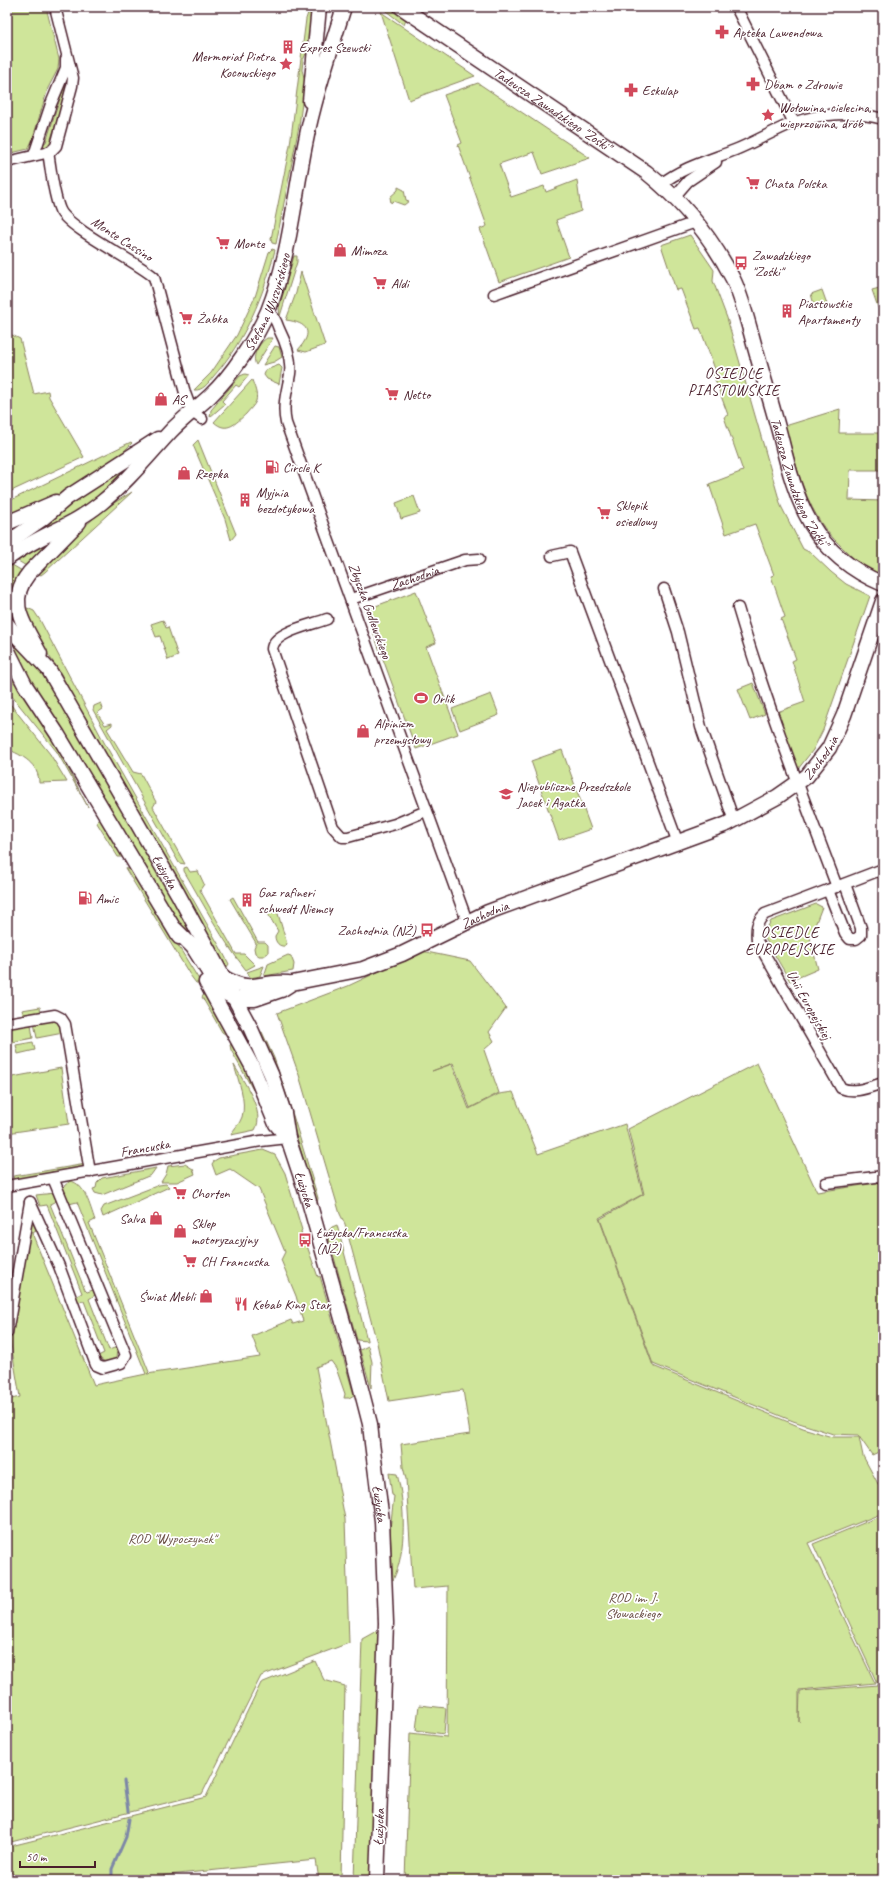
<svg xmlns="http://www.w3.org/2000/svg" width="890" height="1887" viewBox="0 0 890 1887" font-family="Caveat,sans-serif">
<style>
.green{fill:#cfe59a;stroke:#8c8262}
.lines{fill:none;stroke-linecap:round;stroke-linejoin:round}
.stream{stroke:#7d87a7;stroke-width:3}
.street-casing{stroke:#4a1f2b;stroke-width:13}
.secondary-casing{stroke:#4a1f2b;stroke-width:17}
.street{stroke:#fff;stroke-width:10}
.secondary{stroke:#fff;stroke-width:14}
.labels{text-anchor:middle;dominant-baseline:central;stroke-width:3.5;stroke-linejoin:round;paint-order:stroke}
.poi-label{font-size:14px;fill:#4a1f2b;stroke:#fff;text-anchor:start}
.street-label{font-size:14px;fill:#4a1f2b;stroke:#fff}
.park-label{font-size:14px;fill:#6b5047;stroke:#fff}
.neighbourhood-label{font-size:15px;letter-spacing:1px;fill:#4a1f2b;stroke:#fff}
</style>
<rect width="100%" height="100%" fill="#fff"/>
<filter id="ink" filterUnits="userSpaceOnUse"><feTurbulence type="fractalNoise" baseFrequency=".025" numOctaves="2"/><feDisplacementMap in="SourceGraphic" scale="8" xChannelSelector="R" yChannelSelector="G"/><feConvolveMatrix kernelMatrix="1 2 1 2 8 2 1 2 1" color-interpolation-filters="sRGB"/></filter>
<g filter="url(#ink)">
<path class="green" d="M7,7H46L59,59L58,69L48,88L32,141L28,149L7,154Z
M381,7C391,7 402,11 406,20L404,25Z
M314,12L310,45L303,60L302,70L305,81L299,126L276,244L272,243L271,239L290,145L306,19L308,13Z
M381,12L475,76L409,100Z
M66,80H68L69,83L50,142L47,146L41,148L42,144L46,142Z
M478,83L590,158L542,174L534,152L499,164L511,197L544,186L546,192L577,180L581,211L556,220L569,257L499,282L480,229L487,226L458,145L462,143L444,95Z
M398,187L404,190L406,200L409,201L404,205L393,201L391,203L390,197L398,190Z
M690,235L714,270L713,281L727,318L781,506L803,549L811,553L831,572L846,584L870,596L823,730L813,750L798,769L777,712L805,702L792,661L796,659L781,619L785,617L771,576L774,575L755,524L726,534L709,484L743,471L724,417L728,415L713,374L716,372L700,328L696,329L681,289L676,290L661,245Z
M272,249L275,250C264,295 245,341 213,377C208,383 203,391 194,390L211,373L237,335L255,297L269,252Z
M294,256H297V262L280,316L279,308Z
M301,272L325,345L306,352L298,350C314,332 308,323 286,320L296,293Z
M883,287V322L872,290Z
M822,290L827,304L815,308L811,294Z
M7,334H10L20,339L34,394L48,391L49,397L84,457L7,493Z
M267,338H273L256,365C251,356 259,343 267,338Z
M275,346L279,347L282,357L274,362L263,365Z
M279,365L282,368L279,384L267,379L264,375L266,370Z
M245,374L249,375L239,387L236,385L222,401L225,404L210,417L211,410L240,376Z
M252,380C254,386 258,394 256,401C254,406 249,410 246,414C236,423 227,434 214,422Z
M840,409L839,433H883V470H850L849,500L883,501V578C869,572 857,562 846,551C836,541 825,531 818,518C801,490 794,457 785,426Z
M198,440L236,534L231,540L225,519L193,445Z
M131,442L132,443C102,476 48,501 7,519V502Z
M137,457L139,462L86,507L9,553L7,548Z
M132,492L45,572L41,575L34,572L104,509Z
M414,496L420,513L401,519L396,503Z
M65,530L28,567L13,558Z
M7,562L24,572L14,598L7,601Z
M416,591L436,643L426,647L458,734L416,749L365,610Z
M25,607L34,611L40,620L105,744L220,947L229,964L227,967H225L92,734L61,674L28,624Z
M163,620L166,628L168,627L178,656L168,660L160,636L156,637L151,624Z
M7,629L43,672L216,974L171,912L21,666L7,641Z
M7,673L45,724L88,807L57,752L7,690Z
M753,683L765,714L750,720L738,689Z
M491,694L499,715L460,730L452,709Z
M7,700L50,754L67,782L39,783C39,764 22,755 7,749Z
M101,703L103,709L97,713L105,725L112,723V725L107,729L133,772L141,774L156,802L153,807L185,864L179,863L93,710L94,706Z
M562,750L591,829L559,840L531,761Z
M99,816L124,856L122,857H118L97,823Z
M187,867L190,872L198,871L204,884L200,890L236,954H244L255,965L246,970C222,940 204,905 184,871V868Z
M125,868L133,872L201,983H196L190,975Z
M233,897L258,942H265L268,945V953L264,956H259L255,953L254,948L256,943L230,899Z
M816,904L822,907L810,938L818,969L790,981L763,935L771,921Z
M276,907L287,944L285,946C279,947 275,942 275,936L278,931L266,911Z
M422,951L470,961L506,1008L489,1032L494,1041L484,1050L499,1093L470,1108L453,1063L432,1071L452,1064L469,1109L499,1094L513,1092L538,1154L625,1124L643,1194L599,1218L653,1366L803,1428L832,1437H859L863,1456L883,1493V1513L808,1543L875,1683L799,1690V1722L800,1691L878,1685L813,1544L883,1515V1880H405L410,1733L447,1737L448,1586L413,1589L406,1479L403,1467L401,1444L470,1434L463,1390L389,1401L377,1343L345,1224L340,1214L299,1075L277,1013L348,986Z
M288,955L291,956L294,964L293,971L264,976L268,964Z
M264,966L260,976L250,978L247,972Z
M206,992L228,1033L225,1034L222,1032L202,997Z
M40,1007L41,1014L24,1017L22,1010Z
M56,1019L59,1021L63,1033L37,1038L34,1023Z
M31,1025L33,1038L7,1043V1028Z
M262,1032L274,1058L288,1099L318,1198L317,1204L281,1085L259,1033Z
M33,1042L35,1050L18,1054L16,1045Z
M233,1042L244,1063L253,1090L231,1050L230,1045Z
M757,1063L817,1192L883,1182V1450L872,1455L858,1435L833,1434L793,1421L653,1364L600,1219L644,1194L628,1129Z
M234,1065C243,1081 266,1112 255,1130L231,1135C233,1129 240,1124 242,1117C247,1101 238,1080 234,1065Z
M61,1068L69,1124L7,1133V1078Z
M263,1150L275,1155L285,1173L302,1230L301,1231L304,1244L306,1243L318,1277L320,1276L354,1395L349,1398H344L345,1394L336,1368L331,1361L316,1367L345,1519L349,1643L261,1676L202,1794L7,1843V1400L20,1397L9,1333L31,1210L39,1230L32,1233L94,1385L146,1374L77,1202L69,1204L64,1194L63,1187L70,1181C85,1183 90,1207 95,1220L89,1223L149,1372L147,1374L260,1357L252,1336L291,1320L293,1324L303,1321L296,1296L281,1260L285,1252L259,1189L230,1169L216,1175L212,1164L214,1161L219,1158Z
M86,1164L84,1167L14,1180L13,1176L20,1175Z
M185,1164L193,1169L195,1174L177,1182H161L166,1174L168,1166Z
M156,1168L151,1175L102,1195L95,1193L93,1189L96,1188L97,1183L102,1178Z
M166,1184L169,1187L103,1217L101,1211L104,1206L159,1185Z
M55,1193L56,1201L50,1204L85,1290L87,1292L93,1290L95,1295L89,1299L109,1350L117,1347L116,1359C109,1365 103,1362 98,1356L104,1353L84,1301L78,1302L75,1297L82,1293L47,1205L40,1206L36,1195Z
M337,1225L367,1340V1341L357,1340L327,1232L332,1227Z
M368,1346L372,1362L371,1388L360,1350Z
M389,1473L397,1474C405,1503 407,1552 393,1580L390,1529L394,1496L392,1495Z
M380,1629L372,1880H354L362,1639Z
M315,1661L324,1680L345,1686L341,1880H319L316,1860L158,1876V1880H21L7,1869V1847L206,1797L261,1683Z
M419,1705L446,1708L444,1734L416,1730Z"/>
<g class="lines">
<path class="stream" d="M124,1781L128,1811
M112,1880V1869L126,1837L129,1819"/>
<g class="street-casing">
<g id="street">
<path d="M736,7L794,123"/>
<path d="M48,152C51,169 53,194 60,210C69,229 134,260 154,277L185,393L192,412L202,419"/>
<path d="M34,155L51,104L66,68V59"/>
<path d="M7,162L50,152L56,146L72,86L73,78L55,7"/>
<path d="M661,184C683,167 710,160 735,150C755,142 773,131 793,123C820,113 855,111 883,119"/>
<path d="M675,196L688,181L716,162"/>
<path d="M494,294L696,222"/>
<path d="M268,312C274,315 277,323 279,329C286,343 292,358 290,374C287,392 282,405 286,423L467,921"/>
<path d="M552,556L570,552L678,843"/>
<path d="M664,589L678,632L701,727L734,821"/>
<path id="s1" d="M351,599L465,560L479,559"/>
<path d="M738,608C766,703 802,794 837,887"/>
<path d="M327,619C312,625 273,632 272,649L333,827L342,837H348L395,824L426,811"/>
<path d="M883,869L765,914C756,922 756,929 757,941L841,1088C855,1094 869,1087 883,1083"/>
<path d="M828,890L845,933L850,939H856L861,935V928L845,884"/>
<path d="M7,1023L55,1015L61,1018L65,1024L90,1172"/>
<path d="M826,1183L883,1176"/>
<path d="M7,1186L261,1141L288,1138"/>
<path d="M30,1202L59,1266L96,1365L103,1368L121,1363L126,1355L53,1178"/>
<path d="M7,1333L30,1202"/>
</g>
</g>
<g class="secondary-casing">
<g id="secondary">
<path id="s2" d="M401,7L646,172C682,201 712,238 733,279C741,295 746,316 751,333C760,367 771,401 780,435C797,504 812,554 883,584"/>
<path d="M310,101L319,7"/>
<path d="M7,523L56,502"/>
<path d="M7,543L42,519L68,497L158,439"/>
<path id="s3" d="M7,559C36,536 72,527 101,503C127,482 147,457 170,432C182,419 197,408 210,396C232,375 256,339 268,311C289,259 294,200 305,145C314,98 330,52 344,7"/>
<path id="s4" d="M7,624L14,633L49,670L178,894L250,1027L271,1074L284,1113L288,1138L308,1198L352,1354L370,1424L372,1443L382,1521L386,1623L377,1880"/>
<path d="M7,649L25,685L58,735L179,937"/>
<path d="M40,654C25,625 5,603 29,573L79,522"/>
<path id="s5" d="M175,929L193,947L220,990L236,999H255L281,990L292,983L363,969L402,954L488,912L727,824L777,797L807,776L829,748L844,715L883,601"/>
<path d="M224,978C254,995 259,980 288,983"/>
<path d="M206,982L252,1066L276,1124L288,1138"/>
</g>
</g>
<use href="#street" class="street"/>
<use href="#secondary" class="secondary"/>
</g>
</g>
<defs>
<g id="pharmacy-bare" transform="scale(1.08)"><path d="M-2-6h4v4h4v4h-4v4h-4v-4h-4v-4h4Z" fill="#d1495b" stroke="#fff" stroke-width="2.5" paint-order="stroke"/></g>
<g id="building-bare" transform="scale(1.08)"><path d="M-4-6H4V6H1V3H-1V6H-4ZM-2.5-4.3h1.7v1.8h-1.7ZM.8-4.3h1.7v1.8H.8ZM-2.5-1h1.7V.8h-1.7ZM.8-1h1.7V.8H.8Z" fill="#d1495b" stroke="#fff" stroke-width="2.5" paint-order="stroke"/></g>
<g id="sight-bare" transform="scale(1.08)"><path d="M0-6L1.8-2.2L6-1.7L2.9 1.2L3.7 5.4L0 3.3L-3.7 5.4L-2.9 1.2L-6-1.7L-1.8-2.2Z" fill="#d1495b" stroke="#fff" stroke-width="2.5" paint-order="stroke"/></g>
<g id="supermarket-bare" transform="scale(1.08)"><path d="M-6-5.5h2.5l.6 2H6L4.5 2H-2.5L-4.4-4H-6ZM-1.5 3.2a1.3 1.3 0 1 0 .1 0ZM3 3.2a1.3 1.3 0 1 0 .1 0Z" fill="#d1495b" stroke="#fff" stroke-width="2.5" paint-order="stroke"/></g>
<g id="shop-bare" transform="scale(1.08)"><path d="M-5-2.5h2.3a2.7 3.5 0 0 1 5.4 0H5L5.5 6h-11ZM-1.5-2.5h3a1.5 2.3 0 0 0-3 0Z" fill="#d1495b" stroke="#fff" stroke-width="2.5" paint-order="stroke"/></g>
<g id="bus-bare" transform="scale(1.08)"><path d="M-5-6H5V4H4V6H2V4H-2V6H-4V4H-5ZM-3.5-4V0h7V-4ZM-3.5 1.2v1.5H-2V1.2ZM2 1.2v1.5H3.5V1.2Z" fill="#d1495b" stroke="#fff" stroke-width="2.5" paint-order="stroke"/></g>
<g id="fuel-bare" transform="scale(1.08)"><path d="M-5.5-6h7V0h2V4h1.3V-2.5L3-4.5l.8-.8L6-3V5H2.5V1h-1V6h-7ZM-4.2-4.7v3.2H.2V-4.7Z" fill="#d1495b" stroke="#fff" stroke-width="2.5" paint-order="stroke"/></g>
<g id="stadium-bare" transform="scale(1.08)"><path d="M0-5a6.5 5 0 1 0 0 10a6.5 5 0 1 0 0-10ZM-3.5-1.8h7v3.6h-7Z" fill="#d1495b" stroke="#fff" stroke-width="2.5" paint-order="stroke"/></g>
<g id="school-bare" transform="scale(1.08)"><path d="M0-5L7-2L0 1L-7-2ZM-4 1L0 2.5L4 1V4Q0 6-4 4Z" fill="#d1495b" stroke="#fff" stroke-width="2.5" paint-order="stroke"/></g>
<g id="restaurant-bare" transform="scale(1.08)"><path d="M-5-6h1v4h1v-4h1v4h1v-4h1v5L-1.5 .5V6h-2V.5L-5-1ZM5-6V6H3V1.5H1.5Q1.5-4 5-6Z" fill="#d1495b" stroke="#fff" stroke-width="2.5" paint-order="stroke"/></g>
</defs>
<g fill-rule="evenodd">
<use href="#pharmacy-bare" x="722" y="32"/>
<use href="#building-bare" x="288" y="47"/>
<use href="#sight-bare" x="286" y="64"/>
<use href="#pharmacy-bare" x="753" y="84"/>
<use href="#pharmacy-bare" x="631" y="90"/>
<use href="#sight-bare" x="768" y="115"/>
<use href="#supermarket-bare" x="753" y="183"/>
<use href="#supermarket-bare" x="223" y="243"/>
<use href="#shop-bare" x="340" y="250"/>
<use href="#bus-bare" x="741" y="263"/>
<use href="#supermarket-bare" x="380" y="283"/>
<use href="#building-bare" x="787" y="311"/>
<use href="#supermarket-bare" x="186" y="318"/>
<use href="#supermarket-bare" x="392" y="394"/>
<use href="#shop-bare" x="161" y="399"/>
<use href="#fuel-bare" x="272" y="467"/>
<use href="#shop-bare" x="184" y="473"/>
<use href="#building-bare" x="245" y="500"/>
<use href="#supermarket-bare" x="604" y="513"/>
<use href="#stadium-bare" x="421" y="698"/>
<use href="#shop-bare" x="363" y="731"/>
<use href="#school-bare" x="506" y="794"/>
<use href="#fuel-bare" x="85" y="898"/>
<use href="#building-bare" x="247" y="900"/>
<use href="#bus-bare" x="427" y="930"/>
<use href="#supermarket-bare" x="180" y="1193"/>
<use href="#shop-bare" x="156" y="1218"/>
<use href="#shop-bare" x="180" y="1231"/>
<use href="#bus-bare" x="305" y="1240"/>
<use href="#supermarket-bare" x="190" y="1261"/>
<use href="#shop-bare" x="206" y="1296"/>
<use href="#restaurant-bare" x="241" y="1304"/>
</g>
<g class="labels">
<g class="poi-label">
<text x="733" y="32">Apteka Lawendowa</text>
<text x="299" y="47">Expres Szewski</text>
<text x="275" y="56" text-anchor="end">Mermoriał Piotra<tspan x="275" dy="16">Kocowskiego</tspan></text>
<text x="764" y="84">Dbam o Zdrowie</text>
<text x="642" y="90">Eskulap</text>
<text x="779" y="107">Wołowina, cielecina,<tspan x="779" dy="16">wieprzowina, drób</tspan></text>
<text x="764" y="183">Chata Polska</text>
<text x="234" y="243">Monte</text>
<text x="351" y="250">Mimoza</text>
<text x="752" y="255">Zawadzkiego<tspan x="752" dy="16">"Zośki"</tspan></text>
<text x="391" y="283">Aldi</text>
<text x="798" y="303">Piastowskie<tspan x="798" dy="16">Apartamenty</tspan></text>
<text x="197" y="318">Żabka</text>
<text x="403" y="394">Netto</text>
<text x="172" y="399">AS</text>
<text x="283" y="467">Circle K</text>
<text x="195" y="473">Rzepka</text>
<text x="256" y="492">Myjnia<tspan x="256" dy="16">bezdotykowa</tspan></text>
<text x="615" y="505">Sklepik<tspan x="615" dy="16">osiedlowy</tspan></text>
<text x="432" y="698">Orlik</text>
<text x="374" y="723">Alpinizm<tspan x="374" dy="16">przemysłowy</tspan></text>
<text x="517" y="786">Niepubliczne Przedszkole<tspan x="517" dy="16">Jacek i Agatka</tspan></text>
<text x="258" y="892">Gaz rafineri<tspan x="258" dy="16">schwedt Niemcy</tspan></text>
<text x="96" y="898">Amic</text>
<text x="416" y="930" text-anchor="end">Zachodnia (NŻ)</text>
<text x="191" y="1193">Chorten</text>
<text x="145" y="1218" text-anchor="end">Salva</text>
<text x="191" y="1223">Sklep<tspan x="191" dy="16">motoryzacyjny</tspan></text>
<text x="316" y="1232">Łużycka/Francuska<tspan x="316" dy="16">(NŻ)</tspan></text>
<text x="201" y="1261">CH Francuska</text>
<text x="195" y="1296" text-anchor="end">Świat Mebli</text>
<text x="252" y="1304">Kebab King Star</text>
</g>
<g class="street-label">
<text stroke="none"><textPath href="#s2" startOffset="183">Tadeusza Zawadzkiego "Zośki"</textPath></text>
<text transform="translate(122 239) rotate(33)">Monte Cassino</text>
<text stroke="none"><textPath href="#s3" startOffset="374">Stefana Wyszyńskiego</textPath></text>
<text stroke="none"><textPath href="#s2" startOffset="649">Tadeusza Zawadzkiego "Zośki"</textPath></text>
<text stroke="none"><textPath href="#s1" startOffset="67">Zachodnia</textPath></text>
<text transform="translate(370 611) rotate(70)">Zbyszka Godlewskiego</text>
<text stroke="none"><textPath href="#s5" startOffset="735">Zachodnia</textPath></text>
<text stroke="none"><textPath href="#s4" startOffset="295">Łużycka</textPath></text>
<text stroke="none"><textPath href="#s5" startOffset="360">Zachodnia</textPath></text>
<text transform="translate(809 1005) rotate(61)">Unii Europejskiej</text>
<text transform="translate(145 1148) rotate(-10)">Francuska</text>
<text stroke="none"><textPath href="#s4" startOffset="644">Łużycka</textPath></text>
<text stroke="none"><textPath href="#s4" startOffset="968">Łużycka</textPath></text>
<text transform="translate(379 1827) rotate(-88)">Łużycka</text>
</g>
<g class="park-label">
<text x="172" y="1538">ROD "Wypoczynek"</text>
<text x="633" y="1597">ROD im. J.<tspan x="633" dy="16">Słowackiego</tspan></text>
</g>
<g class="neighbourhood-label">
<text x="734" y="373">OSIEDLE<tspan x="734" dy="17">PIASTOWSKIE</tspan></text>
<text x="790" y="932">OSIEDLE<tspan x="790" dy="17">EUROPEJSKIE</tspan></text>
</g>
</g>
<rect width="890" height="1887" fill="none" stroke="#fff" stroke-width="24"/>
<rect x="12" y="12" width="866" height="1863" fill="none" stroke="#4a1f2b" stroke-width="1.5" filter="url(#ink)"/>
<path d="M20 1861v6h75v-6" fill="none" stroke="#4a1f2b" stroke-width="2"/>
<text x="26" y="1861" font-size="12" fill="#4a1f2b" stroke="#ffffff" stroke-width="3" paint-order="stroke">50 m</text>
</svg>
